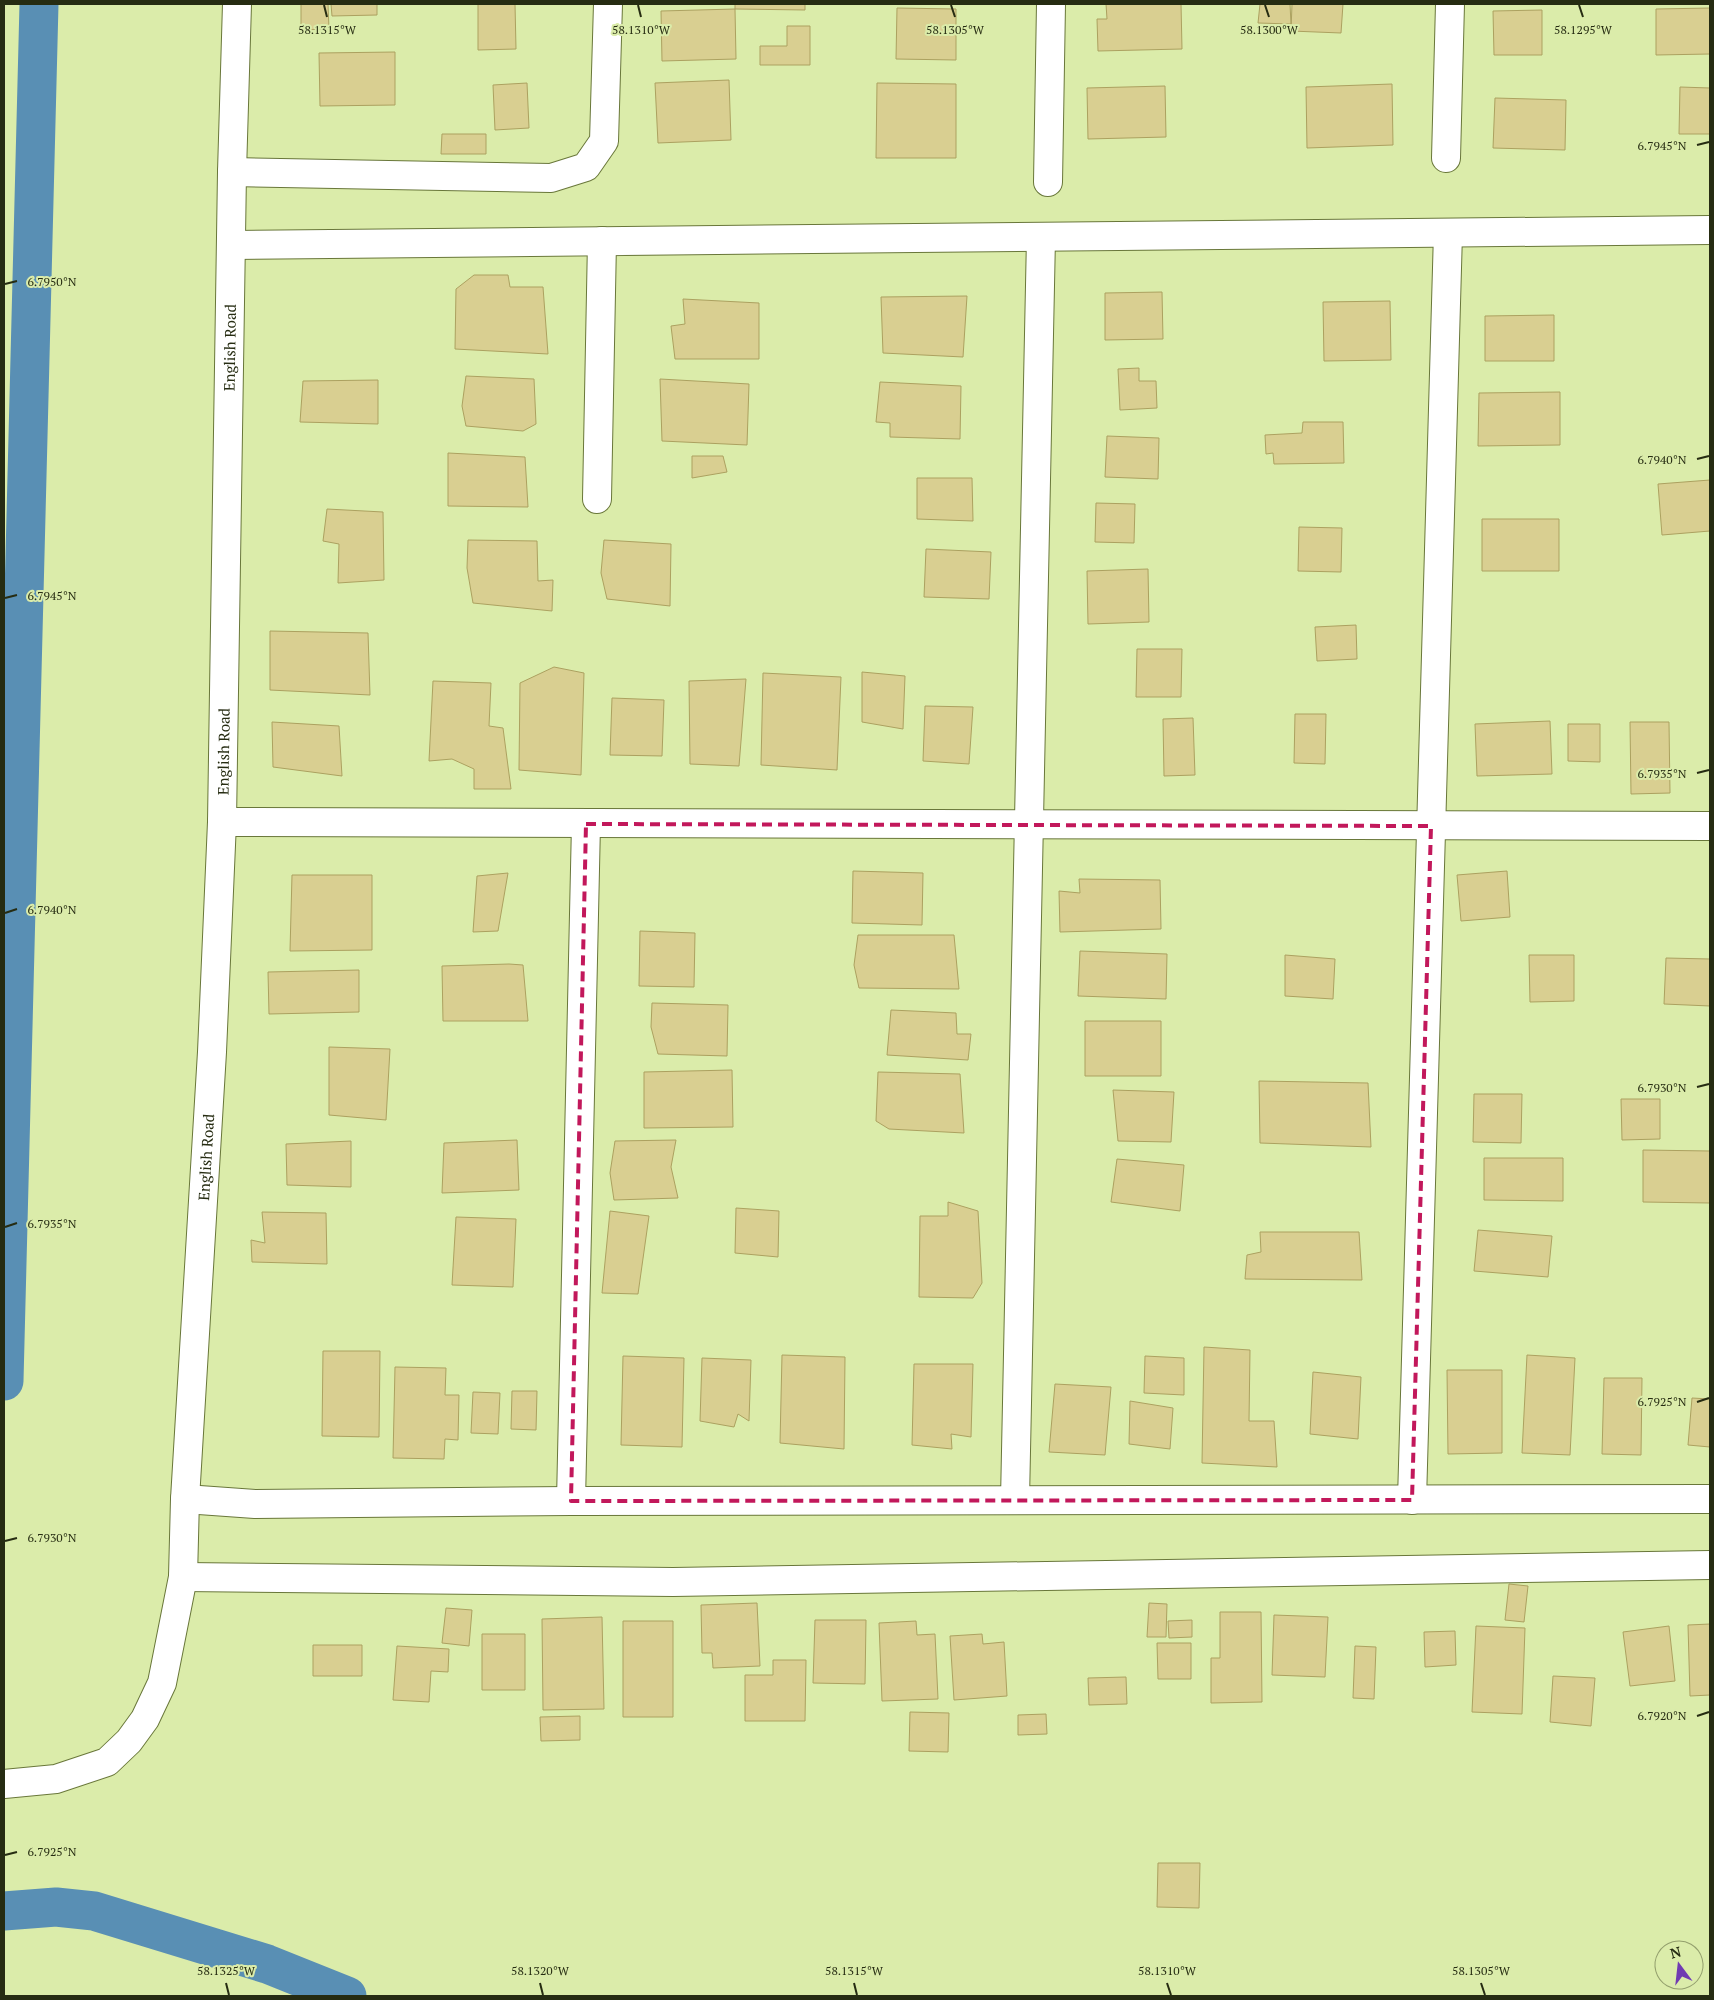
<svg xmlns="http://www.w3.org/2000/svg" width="1714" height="2000" viewBox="0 0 1714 2000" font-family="'PT Serif',serif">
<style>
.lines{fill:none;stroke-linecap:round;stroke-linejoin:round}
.canal{stroke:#598fb4;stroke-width:39}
.building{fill:#d9cf91;stroke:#aca160}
.street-casing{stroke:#69773a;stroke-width:30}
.street{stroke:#fff;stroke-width:28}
.marked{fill:none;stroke:#c2185b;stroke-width:4;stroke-dasharray:10 6;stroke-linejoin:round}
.ticks{fill:none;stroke:#262c12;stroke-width:2}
.labels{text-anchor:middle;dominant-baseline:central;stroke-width:4;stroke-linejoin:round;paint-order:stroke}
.street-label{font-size:15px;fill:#262c12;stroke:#dbecaa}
.ticks-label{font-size:12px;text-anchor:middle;fill:#262c12;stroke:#dbecaa;stroke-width:4;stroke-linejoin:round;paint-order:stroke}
</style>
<rect width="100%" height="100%" fill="#dbecaa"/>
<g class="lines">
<path class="canal" d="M4,1381L39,4
M4,1911L56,1907L94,1911L267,1964L347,1996"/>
</g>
<path class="building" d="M301,4H328L329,29L301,30Z
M331,4H377V15L332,16Z
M478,4H515L516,49L478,50Z
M735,4H805V10L735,9Z
M1106,4H1181L1182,49L1098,51L1097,19H1107Z
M1260,4H1290L1291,24L1258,23Z
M1292,4H1343L1341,33L1291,31Z
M897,8L956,9V60L896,59Z
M1710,8V54L1656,55V9Z
M735,9L736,59L662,61L661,11Z
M1542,10V55H1494L1493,11Z
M787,26H810V65H760V46H787Z
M395,52V105L320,106L319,53Z
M729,80L731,140L658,143L655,83Z
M527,83L529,128L495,130L493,85Z
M877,83L956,84V158H876Z
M1392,84L1393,145L1307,148L1306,87Z
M1165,86L1166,137L1088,139L1087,88Z
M1680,87L1710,88V134H1679Z
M1495,98L1566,100L1565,150L1493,148Z
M442,134H486V154H441Z
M474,275H508L510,287H543L548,354L455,349L456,289Z
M1162,292L1163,339L1105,340V293Z
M967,296L963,357L883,353L881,297Z
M683,299L759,303V359H675L671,326L685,324Z
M1390,301L1391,360L1324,361L1323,302Z
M1554,315V361H1485V316Z
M1139,368V381H1156L1157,408L1120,410L1118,369Z
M466,376L534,379L536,424L523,431L466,426L462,406Z
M660,379L749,384L747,445L662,441Z
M378,380V424L300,422L303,381Z
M880,382L961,386L960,439L890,437V423L876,422Z
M1560,392V445L1478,446L1479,393Z
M1303,422H1343L1344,463L1274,464L1273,453L1266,454L1265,435L1302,433Z
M1107,436L1159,438L1158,479L1105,477Z
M448,453L525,457L528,507L448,506Z
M692,456H723L727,472L692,478Z
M917,478H972L973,521L917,519Z
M1710,480V531L1662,535L1658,484Z
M1096,503L1135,504L1134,543L1095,542Z
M327,509L383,512L384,580L338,583L339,544L323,541Z
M1482,519H1559V571H1482Z
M1299,527L1342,528L1341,572L1298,571Z
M468,540L537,541L538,581L553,580L552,611L473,603L467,568Z
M604,540L671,544L670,606L607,599L601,573Z
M926,549L991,552L989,599L924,597Z
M1148,569L1149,622L1088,624L1087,571Z
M1356,625L1357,659L1317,661L1315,627Z
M270,631L368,633L370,695L270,690Z
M1137,649H1182L1181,697H1136Z
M554,667L584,673L581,775L519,770L520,683Z
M862,672L905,676L903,729L862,722Z
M763,673L841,677L837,770L761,765Z
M746,679L739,766L690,764L689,681Z
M433,681L491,683L489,726L503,728L511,789H474V769L452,759L429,761Z
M612,698L664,700L662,756L610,755Z
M925,706L973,707L969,764L923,761Z
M1295,714H1326L1325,764L1294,763Z
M1193,718L1195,775L1164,776L1163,719Z
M1550,721L1552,774L1477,776L1475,724Z
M272,722L339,726L342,776L273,767Z
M1630,722H1669L1670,793L1631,794Z
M1568,724H1600V762L1568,761Z
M853,871L923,873L922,925L852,923Z
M1507,871L1510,917L1461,921L1457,875Z
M508,873L498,931L473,932L477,876Z
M292,875H372V950L290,951Z
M1079,879L1160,880L1161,929L1060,932L1059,891L1080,893Z
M640,931L695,933L694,987L639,986Z
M858,935H954L959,989L859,988L854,965Z
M1080,951L1167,954L1166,999L1078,996Z
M1285,955L1335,959L1333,999L1285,996Z
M1529,955H1574V1001L1530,1002Z
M1666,958L1710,959V1006L1664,1004Z
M509,964L523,965L528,1021H443L442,966Z
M359,970V1012L269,1014L268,972Z
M652,1003L728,1005L727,1056L658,1054L651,1027Z
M891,1010L956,1013L957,1034H971L968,1060L887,1055Z
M1085,1021H1161V1076H1085Z
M329,1047L390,1049L386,1120L329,1115Z
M732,1070L733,1127L644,1128V1072Z
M878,1072L960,1074L964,1133L889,1129L876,1121Z
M1259,1081L1368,1083L1371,1147L1260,1143Z
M1113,1090L1174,1092L1171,1142L1118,1141Z
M1474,1094H1522L1521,1143L1473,1142Z
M1621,1099H1660V1139L1622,1140Z
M517,1140L519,1190L442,1193L444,1143Z
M676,1140L671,1167L678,1198L614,1200L610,1173L615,1141Z
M351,1141V1187L287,1185L286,1144Z
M1643,1150L1710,1151V1203L1643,1202Z
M1484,1158H1563V1201L1484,1200Z
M1117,1159L1184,1165L1180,1211L1111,1202Z
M948,1202L978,1211L982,1283L973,1298L919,1297L920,1216H948Z
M736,1208L779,1211L778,1257L735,1253Z
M610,1211L649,1216L638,1294L602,1293Z
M262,1212L326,1213L327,1264L252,1262L251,1240L265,1243Z
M456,1217L516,1219L513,1287L452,1285Z
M1478,1230L1552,1236L1548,1277L1474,1271Z
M1260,1232H1359L1362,1280L1245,1279L1247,1255L1261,1252Z
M1204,1347L1250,1350L1249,1421H1274L1277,1467L1202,1463Z
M323,1351H380L379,1437L322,1436Z
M782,1355L845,1357L844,1449L780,1443Z
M1527,1355L1575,1358L1570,1455L1522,1453Z
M623,1356L684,1358L682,1447L621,1445Z
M1145,1356L1184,1358V1395L1144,1393Z
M702,1358L751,1360L749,1421L738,1414L734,1427L700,1421Z
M914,1364H973L971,1437L951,1434L952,1449L912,1445Z
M395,1367L446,1368L445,1395H459L458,1440L445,1439L444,1459L393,1458Z
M1447,1370H1502V1453L1448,1454Z
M1313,1372L1361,1377L1358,1439L1310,1434Z
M1604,1378H1642L1641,1455L1602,1454Z
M1055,1384L1111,1387L1105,1455L1049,1452Z
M512,1391H537L536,1430L511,1429Z
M473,1392L500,1393L498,1434L471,1433Z
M1692,1398L1710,1399V1447L1688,1445Z
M1130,1401L1173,1408L1170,1449L1129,1444Z
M1509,1584L1528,1586L1524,1622L1505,1620Z
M757,1603L760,1666L713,1668L712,1653H702L701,1605Z
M1149,1603L1167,1604L1166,1637H1147Z
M446,1608L472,1610L469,1646L442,1643Z
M1220,1612H1261L1262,1702L1211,1703V1658H1220Z
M1274,1615L1328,1617L1325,1677L1272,1675Z
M602,1617L604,1709L543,1710L542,1619Z
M815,1620H866L865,1684L813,1683Z
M1192,1620V1637L1169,1638L1168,1621Z
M623,1621H673V1717H623Z
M916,1621L917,1635L935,1634L938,1699L882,1701L879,1623Z
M1710,1624V1695L1690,1696L1688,1625Z
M1476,1626L1525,1628L1522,1714L1472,1712Z
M1669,1626L1675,1681L1630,1686L1623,1632Z
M1455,1631L1456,1665L1425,1667L1424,1632Z
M482,1634H525V1690H482Z
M982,1634L983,1644L1004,1642L1007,1696L954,1700L950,1636Z
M1157,1643H1191V1679H1158Z
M313,1645H362V1676H313Z
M397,1646L449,1649L448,1672L431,1671L429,1702L393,1700Z
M1355,1646L1376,1647L1374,1699L1353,1698Z
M773,1660H806L805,1721H745V1675H773Z
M1553,1676L1595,1678L1591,1726L1550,1722Z
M1126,1677L1127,1704L1089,1705L1088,1678Z
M910,1712L949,1713L948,1752L909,1751Z
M1046,1714L1047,1734L1018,1735V1715Z
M580,1716V1740L541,1741L540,1717Z
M1158,1863H1200L1199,1908L1157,1907Z"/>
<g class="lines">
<g class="street-casing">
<g id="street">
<path d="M1446,158L1450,4"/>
<path d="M232,172L551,178L586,167L604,141L608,4"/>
<path d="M1048,182L1051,4"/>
<path d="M232,245L1710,230"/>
<path d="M597,499L602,241"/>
<path d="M222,822L1710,826"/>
<path d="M185,1499L255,1504L571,1501L1710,1499"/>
<path d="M1015,1500L1041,237"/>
<path d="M1412,1500L1448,233"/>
<path d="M571,1501L586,824"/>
<path d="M183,1577L673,1582L1710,1565"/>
<path id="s1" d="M4,1784L56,1779L107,1762L129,1741L145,1719L162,1683L183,1577L185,1499L212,1052L222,822L232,172L237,4"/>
</g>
</g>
<use href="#street" class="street"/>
</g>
<path class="marked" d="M586,824L1431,826L1412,1500L571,1501Z"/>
<path class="ticks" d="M324,5L327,17M638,5L641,17M951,5L955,17M1265,5L1269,17M1579,5L1583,17M1697,145L1709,142M5,284L17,281M1697,459L1709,456M5,598L17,595M1697,773L1709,770M5,913L17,909M1697,1087L1709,1084M5,1227L17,1223M1697,1402L1709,1398M5,1541L17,1538M1697,1716L1709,1712M5,1855L17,1852M226,1983L229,1995M540,1983L543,1995M854,1983L857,1995M1167,1983L1171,1995M1481,1983L1485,1995"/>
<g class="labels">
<g class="street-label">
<text stroke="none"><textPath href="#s1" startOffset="1542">English Road</textPath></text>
<text stroke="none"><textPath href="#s1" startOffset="1138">English Road</textPath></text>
<text stroke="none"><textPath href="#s1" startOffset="732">English Road</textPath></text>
</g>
</g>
<g class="ticks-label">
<text x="327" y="34">58.1315°W</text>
<text x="641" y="34">58.1310°W</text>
<text x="955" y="34">58.1305°W</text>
<text x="1583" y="34">58.1295°W</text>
<text x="1269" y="34">58.1300°W</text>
<text x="1662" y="150">6.7945°N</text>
<text x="52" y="286">6.7950°N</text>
<text x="1662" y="464">6.7940°N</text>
<text x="52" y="600">6.7945°N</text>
<text x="1662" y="778">6.7935°N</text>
<text x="52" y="914">6.7940°N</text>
<text x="1662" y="1092">6.7930°N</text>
<text x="52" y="1228">6.7935°N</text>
<text x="1662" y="1406">6.7925°N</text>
<text x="52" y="1542">6.7930°N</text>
<text x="1662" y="1720">6.7920°N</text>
<text x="52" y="1856">6.7925°N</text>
<text x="226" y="1975">58.1325°W</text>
<text x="540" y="1975">58.1320°W</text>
<text x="854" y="1975">58.1315°W</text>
<text x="1167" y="1975">58.1310°W</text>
<text x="1481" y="1975">58.1305°W</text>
</g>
<rect width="1714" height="2000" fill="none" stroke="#262c12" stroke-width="10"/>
<g transform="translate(1679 1965) rotate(345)"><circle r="24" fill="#dbecaa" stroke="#939f6d"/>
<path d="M0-4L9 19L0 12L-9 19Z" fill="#703bb2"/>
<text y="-8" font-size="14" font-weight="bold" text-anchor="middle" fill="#262c12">N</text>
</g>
</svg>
